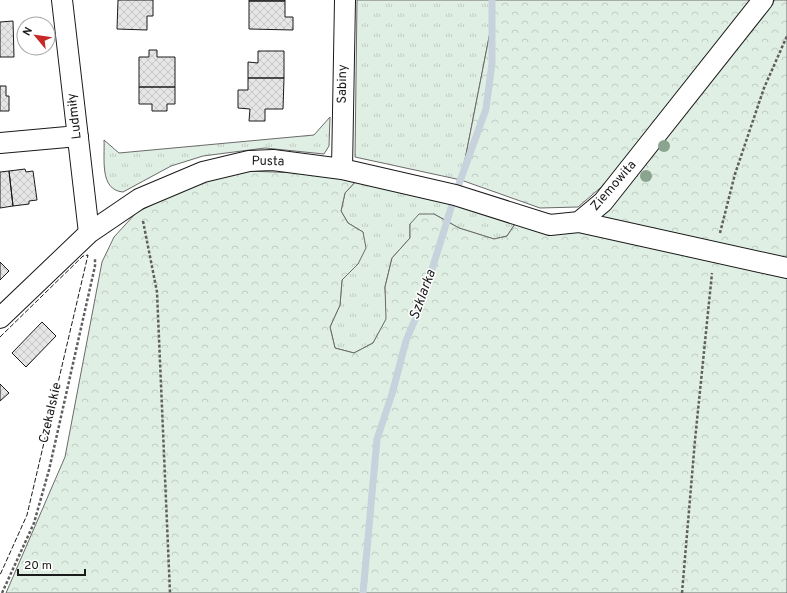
<svg xmlns="http://www.w3.org/2000/svg" width="787" height="593" viewBox="0 0 787 593" font-family="Overpass,sans-serif">
<style>
.grass{fill:url(#grass-tufts);stroke:#6a6a6a}
.forest{fill:url(#forest-crowns);stroke:#6a6a6a}
.lines{fill:none;stroke-linecap:round;stroke-linejoin:round}
.stream{stroke:#c6d2dc;stroke-width:7}
.building{fill:url(#building-cross-hatch);stroke:#1a1a1a}
.street-casing{stroke:#1a1a1a;stroke-width:22}
.path{stroke:#5f5f5f;stroke-width:2.5;stroke-dasharray:3 2;stroke-linecap:butt}
.street{stroke:#fff;stroke-width:20}
.fence{stroke:#1a1a1a;stroke-width:1;stroke-dasharray:5 2;stroke-linecap:butt}
.tree{fill:#8aa48f}
.labels{text-anchor:middle;dominant-baseline:central;stroke-width:3;stroke-linejoin:round;paint-order:stroke}
.street-label{font-size:13px;fill:#1a1a1a;stroke:#fff}
.water-label{font-size:14px;font-style:italic;fill:#1a1a1a;stroke:#fff}
</style>
<defs>
<pattern id="grass-tufts" width="24" height="20" patternUnits="userSpaceOnUse"><rect width="24" height="20" fill="#e0efe3"/><path d="M3 7l-1-3M5 7V3M7 7l1-3M15 17l-1-3M17 17v-4M19 17l1-3" fill="none" stroke="#c0ccc2"/></pattern>
<pattern id="forest-crowns" width="20" height="18" patternUnits="userSpaceOnUse"><rect width="20" height="18" fill="#e0efe3"/><path d="M2 6a3 3 0 1 1 6 0M12 15a3 3 0 1 1 6 0" fill="none" stroke="#c0ccc2"/></pattern>
<pattern id="building-cross-hatch" width="8" height="8" patternUnits="userSpaceOnUse"><rect width="8" height="8" fill="#e6e6e6"/><path d="M0 0l8 8M0 8l8-8" fill="none" stroke="#c5c5c5"/></pattern>
</defs>
<rect width="100%" height="100%" fill="#fff"/>
<path class="grass" d="M357,0H492L493,17L461,180L355,157Z
M330,117L329,146L324,154L265,148L203,156L171,166L123,192C99,190 105,158 104,140L119,153L314,135Z
M357,180L456,204L515,224L507,236L494,239L459,228L434,214L410,224V238L392,258L385,287L387,319L373,343L354,353L335,348L330,327L340,305L342,280L358,264L363,232L348,223L341,211L345,193Z"/>
<path class="forest" d="M492,0H752L606,183L578,207L540,208L461,180L493,17Z
M775,0H787V593H6L65,457L102,262L114,237L136,213L174,193L221,175L248,171L299,173L357,180L345,193L341,211L348,223L363,232L366,248L358,264L342,280L340,305L330,327L335,348L354,353L373,343L386,319L385,287L392,258L410,238V224L419,214H434L459,228L494,239L507,236L515,224L534,230L621,192Z"/>
<g class="lines">
<path class="stream" d="M363,593L377,439L392,394L406,341L421,305L455,195L486,109L492,63V0"/>
</g>
<path class="building" d="M118,0H153V16H147V30L117,29Z
M249,0H285V1H249Z
M249,1H285V17H293V30L249,29Z
M13,21L14,57H0V22Z
M149,50H157V57H175V87H139V57H149Z
M258,51H284V78H248V62L258,63Z
M248,78H284L283,109H265V121H249L250,109L238,108V90H248Z
M0,86H6V96H9V111H0Z
M139,87H175V104H167V111H152V104H139Z
M25,169L26,172L33,171L37,200L29,201V204L13,206L9,171Z
M9,171L13,206L0,208V172Z
M0,262L9,271L0,280Z
M42,322L56,336L26,367L12,353Z
M0,384L9,393L0,401Z"/>
<g class="lines">
<g class="street-casing">
<path id="street" d="M62,0L89,233
M0,143L78,136
M342,169L345,0
M579,222L603,202L763,0
M0,318L89,233L139,199L203,172L249,161L273,160L342,169L455,195L550,225L579,222L787,268"/>
</g>
<path class="path" d="M143,221L157,292L170,593
M720,233L735,174L764,88L787,36
M2,593L34,523L49,470L95,266V258
M682,593L695,440L712,273"/>
<use href="#street" class="street"/>
<path class="fence" d="M0,337L83,256L88,255L27,515L0,575"/>
</g>
<g class="tree">
<circle cx="664" cy="146" r="6"/>
<circle cx="646" cy="176" r="6"/>
</g>
<g class="labels">
<g class="street-label">
<text transform="translate(343 84) rotate(-89)">Sabiny</text>
<text transform="translate(75 116) rotate(-97)">Ludmiły</text>
<text transform="translate(268 162) rotate(1)">Pusta</text>
<text transform="translate(614 186) rotate(-49)">Ziemowita</text>
<text transform="translate(51 413) rotate(-77)">Czekalskie</text>
</g>
<g class="water-label">
<text transform="translate(423 295) rotate(-70)">Szklarka</text>
</g>
</g>
<g transform="translate(36 36) rotate(299)"><circle r="19" fill="#ffffff" stroke="#a3a3a3"/>
<path d="M0-3L7 15L0 10L-7 15Z" fill="#c62828"/>
<text y="-6" font-size="11" font-weight="bold" text-anchor="middle" fill="#1a1a1a">N</text>
</g>
<path d="M18 569v6h67v-6" fill="none" stroke="#1a1a1a" stroke-width="2"/>
<text x="24" y="569" font-size="12" fill="#1a1a1a" stroke="#ffffff" stroke-width="3" paint-order="stroke">20 m</text>
</svg>
